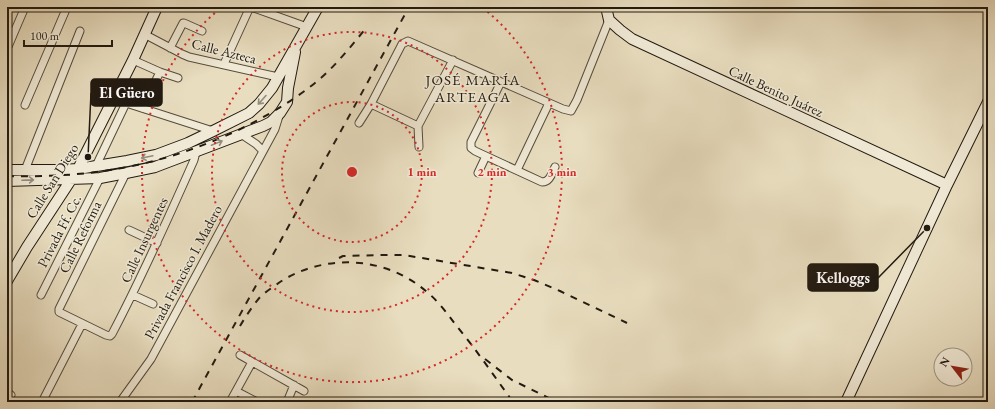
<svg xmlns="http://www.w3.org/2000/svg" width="995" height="409" viewBox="0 0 995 409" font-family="'EB Garamond',serif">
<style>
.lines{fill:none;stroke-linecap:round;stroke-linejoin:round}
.street-casing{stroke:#544b3c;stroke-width:9}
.secondary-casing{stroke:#221a11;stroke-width:12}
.street{stroke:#f0e9d5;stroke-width:7}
.secondary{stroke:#f0e9d5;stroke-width:10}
.rail{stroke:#221a11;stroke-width:2;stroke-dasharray:7 7;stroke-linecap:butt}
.oneway{stroke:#938c7d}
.ring{fill:none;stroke:#d62828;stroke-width:2;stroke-dasharray:2 4}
.labels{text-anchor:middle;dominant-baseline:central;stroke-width:3;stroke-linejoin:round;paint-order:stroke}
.street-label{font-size:14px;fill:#221a11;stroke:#f0e9d5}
.neighbourhood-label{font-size:15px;letter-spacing:1px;fill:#221a11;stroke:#f0e9d5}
.centre{fill:#d62828;stroke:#f0e9d5;stroke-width:2}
.ring-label{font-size:12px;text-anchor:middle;font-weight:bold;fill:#d62828;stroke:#f0e9d5;stroke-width:3;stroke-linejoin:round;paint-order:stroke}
.leader{fill:none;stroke:#221a11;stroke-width:1.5}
.callout-dot{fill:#221a11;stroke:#f0e9d5;stroke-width:1.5}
.callout{fill:#221a11;stroke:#221a11;stroke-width:1.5}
.callout-label{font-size:15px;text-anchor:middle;font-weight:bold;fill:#fff}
</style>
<rect width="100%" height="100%" fill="#e8ddbf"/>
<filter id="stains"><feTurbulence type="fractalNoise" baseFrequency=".005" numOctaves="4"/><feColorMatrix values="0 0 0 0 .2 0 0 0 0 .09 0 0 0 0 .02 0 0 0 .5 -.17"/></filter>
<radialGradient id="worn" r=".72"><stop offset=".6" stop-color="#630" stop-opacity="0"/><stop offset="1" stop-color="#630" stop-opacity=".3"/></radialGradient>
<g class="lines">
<g class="street-casing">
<path id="street" d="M251,7L307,27
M144,34L182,54L189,57L278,77
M170,48L183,23H184L202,31
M7,49L25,7
M133,60L160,72L178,78
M224,64L250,7
M501,82L471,142V148L475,151L542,182C550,182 552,173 555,167
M115,97L126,103L213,131
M371,104L418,126
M25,105L67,7
M142,108L160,72
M359,123L371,104L402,44L408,41L563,109L571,111L577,100L609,20
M418,126L453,60
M418,126L419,147
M241,134L256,144L263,151
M96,166L126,103
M25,170L80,31
M517,170L549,103
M126,173L59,309V312L106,335L110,336L112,334C142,277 168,219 194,160L196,152
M478,173L486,156
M129,230L157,243
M41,295L100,178
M133,295L153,304
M240,355L304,391
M236,391L257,402
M7,392L11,395
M42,402L82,324
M120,402L151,359L275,129L280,113
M230,402L252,362
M287,402L294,385"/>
</g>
<g class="secondary-casing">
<path id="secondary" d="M606,7L609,20L620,30L632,39L947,185
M7,170H60L78,169L127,161L156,155L188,143L213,131L249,113L259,104L272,88L318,7
M7,181L100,178L126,173L155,167L263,126L271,122L280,113L287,102L288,88L295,52
M7,281L27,247L78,169L133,60L157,7
M846,402L947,185L988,102"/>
</g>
<use href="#street" class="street"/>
<use href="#secondary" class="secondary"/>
<path class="rail" d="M7,176C45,177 85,175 122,168C188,156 262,125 315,83C335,67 351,46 367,27
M339,258L343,256L384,255H404L512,273L534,280L560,291L627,323
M240,326C246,316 253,305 261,296C268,290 276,285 283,280C329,253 387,257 427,292C438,301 447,313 455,324C476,349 494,376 513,402
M485,359L512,380L557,402
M192,402L409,7"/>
</g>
<defs><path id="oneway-shaft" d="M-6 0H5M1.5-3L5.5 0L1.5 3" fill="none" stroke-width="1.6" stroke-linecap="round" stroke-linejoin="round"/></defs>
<g class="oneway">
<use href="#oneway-shaft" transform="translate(262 100) rotate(132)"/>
<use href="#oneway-shaft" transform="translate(217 143) rotate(-22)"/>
<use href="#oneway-shaft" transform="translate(147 157) rotate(168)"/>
<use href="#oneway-shaft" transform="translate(28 180) rotate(-2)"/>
</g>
<g class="ring">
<circle cx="352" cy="172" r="70"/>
<circle cx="352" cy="172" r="140"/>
<path d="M483 8A210 210 0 1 1 221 8"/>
</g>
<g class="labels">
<g class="street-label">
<text transform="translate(224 51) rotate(14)">Calle Azteca</text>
<text transform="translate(776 91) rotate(25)">Calle Benito Juárez</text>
<text transform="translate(52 181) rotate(-58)">Calle San Diego</text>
<text transform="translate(59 231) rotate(-63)">Privada Ff. Cc.</text>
<text transform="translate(80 237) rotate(-64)">Calle Reforma</text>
<text transform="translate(144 240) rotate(-65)">Calle Insurgentes</text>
<text transform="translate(183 272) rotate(-62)">Privada Francisco I. Madero</text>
</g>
<g class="neighbourhood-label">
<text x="473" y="79">JOSÉ MARÍA<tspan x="473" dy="17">ARTEAGA</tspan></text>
</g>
</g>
<circle cx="352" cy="172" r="6" class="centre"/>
<g class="ring-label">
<text x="422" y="176">1 min</text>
<text x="492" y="176">2 min</text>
<text x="562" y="176">3 min</text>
</g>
<path class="leader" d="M88 157L91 93M927 228L878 278"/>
<g class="callout-dot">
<circle cx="88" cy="157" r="4"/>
<circle cx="927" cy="228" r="4"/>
</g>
<g class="callout">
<rect x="91" y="79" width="71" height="27" rx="4"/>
<rect x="808" y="264" width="70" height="27" rx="4"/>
</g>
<g class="callout-label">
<text x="127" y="98">El Güero</text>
<text x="843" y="283">Kelloggs</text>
</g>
<rect width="995" height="409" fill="none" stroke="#e8ddbf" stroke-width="24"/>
<rect x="8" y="8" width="979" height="393" fill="none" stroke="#221a11" stroke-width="2"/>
<rect x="12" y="12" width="971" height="385" fill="none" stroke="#221a11"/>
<g transform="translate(953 367) rotate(301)"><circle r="19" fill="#f0e9d5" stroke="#9e9687"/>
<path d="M0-3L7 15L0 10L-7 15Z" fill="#8f2418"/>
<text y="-6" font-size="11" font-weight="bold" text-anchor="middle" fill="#221a11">N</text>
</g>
<path d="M24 40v6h88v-6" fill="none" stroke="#221a11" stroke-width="2"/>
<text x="30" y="40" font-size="12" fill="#221a11" stroke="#f0e9d5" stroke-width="3" paint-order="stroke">100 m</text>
<rect width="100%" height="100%" filter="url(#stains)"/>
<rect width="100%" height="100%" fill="url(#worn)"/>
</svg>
